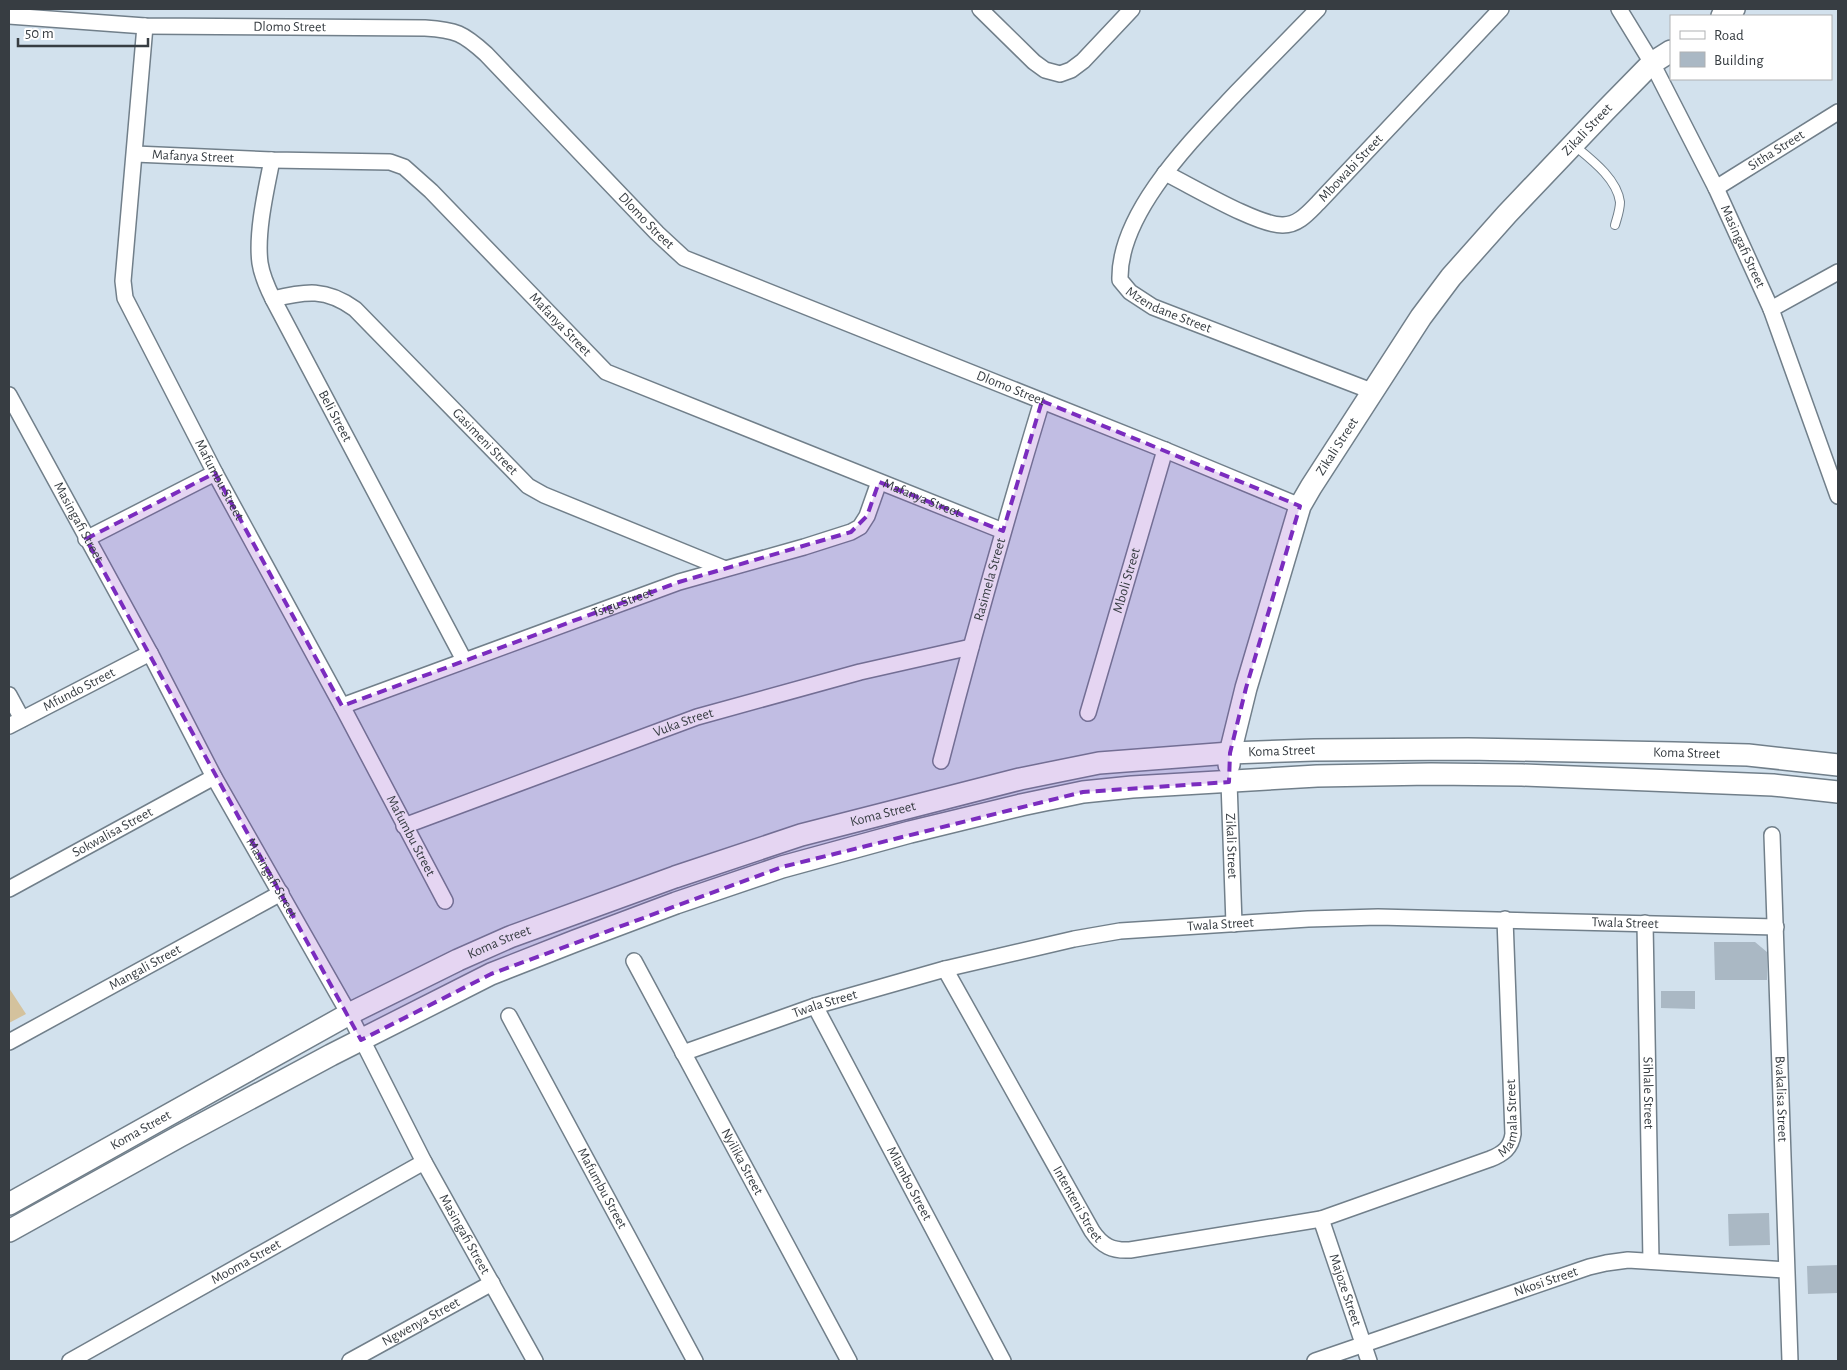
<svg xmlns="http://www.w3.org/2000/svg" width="1847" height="1370" viewBox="0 0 1847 1370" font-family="'Alegreya Sans',sans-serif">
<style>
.green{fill:#d4c29d}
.building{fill:#aab8c4}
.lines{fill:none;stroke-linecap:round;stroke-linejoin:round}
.lane-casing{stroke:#717f8a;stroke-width:10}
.street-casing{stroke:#717f8a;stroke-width:18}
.secondary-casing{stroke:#717f8a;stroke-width:24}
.lane{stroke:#fff;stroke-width:8}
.street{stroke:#fff;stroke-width:15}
.secondary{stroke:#fff;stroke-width:21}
.marked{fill:#7b2cbf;fill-opacity:0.2;stroke:#7b2cbf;stroke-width:4;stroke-dasharray:10 6;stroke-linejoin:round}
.labels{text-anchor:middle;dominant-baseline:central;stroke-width:4;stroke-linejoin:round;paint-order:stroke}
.street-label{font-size:14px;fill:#373d42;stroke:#fff}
</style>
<rect width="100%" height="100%" fill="#d2e1ed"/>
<path class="green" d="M9,988L26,1014L9,1023Z"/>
<path class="building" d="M1714,942H1755L1767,952V980H1715Z
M1661,991H1695V1009L1661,1008Z
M1769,1213L1770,1245L1729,1246L1728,1214Z
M1838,1265V1293L1808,1294L1807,1266Z"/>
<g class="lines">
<g class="lane-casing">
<path id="lane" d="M1575,146C1592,160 1617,179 1620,202C1620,210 1617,218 1615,225"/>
</g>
<g class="street-casing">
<g id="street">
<path d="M980,9L1034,62L1045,70L1060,74L1071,70L1083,61L1132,9"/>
<path id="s1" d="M1318,9C1291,37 1263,65 1236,93C1193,139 1118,213 1120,280L1130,292L1153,307L1374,392"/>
<path id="s2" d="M1619,9L1652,63L1716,188L1771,309L1838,496"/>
<path id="s3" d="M9,16L145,26L425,28C456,30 463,33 486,54L657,233L684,258L1165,450L1300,506"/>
<path id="s4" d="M145,26L123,281L125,298L215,473L342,706L445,901"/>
<path id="s5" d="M135,154L272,160L390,162L404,167L431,191L606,372L1003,531"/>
<path id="s6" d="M272,160C266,190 256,233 260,263C262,276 267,287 273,299L464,660"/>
<path id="s7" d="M1165,173C1190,185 1258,226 1283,225C1298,225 1308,213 1318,203L1501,9"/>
<path id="s8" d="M1716,188L1838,112"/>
<path id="s9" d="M273,299C306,291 326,288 355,309L528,486L544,495L723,568"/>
<path d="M1771,309L1838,272"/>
<path id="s10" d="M9,395L150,653L214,777L349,1014L424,1162L535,1361"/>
<path d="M86,539L215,473"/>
<path d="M9,695L22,719"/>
<path id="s11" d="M342,706L679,582L804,547L851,532L860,527L867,516L879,482"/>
<path id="s12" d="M1088,713L1165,450"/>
<path id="s13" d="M9,726L150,653"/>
<path id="s14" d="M941,761C972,640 1006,520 1042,401"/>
<path id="s15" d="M1229,782L1234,924"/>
<path id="s16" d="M404,826L697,717L860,672L971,647"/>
<path id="s17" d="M1772,835L1790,1361"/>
<path id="s18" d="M9,889L214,777"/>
<path id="s19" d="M1645,923L1651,1261"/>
<path id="s20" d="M634,961L849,1361"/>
<path id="s21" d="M945,969L1092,1231C1102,1246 1112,1251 1130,1250L1321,1219L1490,1159C1503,1154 1511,1148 1513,1134L1505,919"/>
<path id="s22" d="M815,1006L1003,1361"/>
<path id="s23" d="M509,1016L695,1361"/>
<path id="s24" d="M9,1042L281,893"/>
<path id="s25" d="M683,1053L815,1006L945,969L1074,939L1120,931L1308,919L1378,917L1776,927"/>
<path id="s26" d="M1321,1219L1369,1361"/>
<path id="s27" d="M70,1361L424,1162"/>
<path id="s28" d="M350,1361L492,1283"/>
<path id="s29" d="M1315,1361L1589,1267L1606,1263L1628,1260L1786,1270"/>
</g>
</g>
<g class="secondary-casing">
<g id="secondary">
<path d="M1722,16L1734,9"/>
<path id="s30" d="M1229,765L1230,753L1246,688L1300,506L1311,487L1421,317L1451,277L1507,214L1605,111L1652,63L1671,51"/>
<path id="s31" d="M9,1204L349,1014L458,960L510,937L675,877L801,835L1020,779L1099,763L1230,753L1314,750L1468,749L1674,753L1748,755L1838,765"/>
<path d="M9,1231L180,1136L331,1055L491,974L575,941L676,903L782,867L910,832L1021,805L1083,792L1132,787L1317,776L1431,774L1522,775L1773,785L1838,792"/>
</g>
</g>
<use href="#lane" class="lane"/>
<use href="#street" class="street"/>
<use href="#secondary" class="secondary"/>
</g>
<path class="marked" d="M1042,401L1300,506L1246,688L1230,753L1229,782L1083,792L782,867L491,974L361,1040L86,539L215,473L342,706L679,582L851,532L867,516L879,482L1003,531Z"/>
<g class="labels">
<g class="street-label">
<text stroke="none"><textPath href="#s3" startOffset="281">Dlomo Street</textPath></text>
<text stroke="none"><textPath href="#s30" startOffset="744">Zikali Street</textPath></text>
<text stroke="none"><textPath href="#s8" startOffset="71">Sitha Street</textPath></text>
<text stroke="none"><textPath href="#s5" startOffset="58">Mafanya Street</textPath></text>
<text stroke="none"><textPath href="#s7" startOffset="220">Mbowabi Street</textPath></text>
<text stroke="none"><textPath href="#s3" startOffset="716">Dlomo Street</textPath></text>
<text stroke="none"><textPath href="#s2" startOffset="268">Masingafi Street</textPath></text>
<text stroke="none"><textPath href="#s1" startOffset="401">Mzendane Street</textPath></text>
<text stroke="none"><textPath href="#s5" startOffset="492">Mafanya Street</textPath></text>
<text stroke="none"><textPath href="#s3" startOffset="1121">Dlomo Street</textPath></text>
<text stroke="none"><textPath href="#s6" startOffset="275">Beli Street</textPath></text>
<text stroke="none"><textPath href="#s9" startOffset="272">Gasimeni Street</textPath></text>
<text stroke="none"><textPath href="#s30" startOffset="339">Zikali Street</textPath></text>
<text stroke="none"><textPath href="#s4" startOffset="478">Mafumbu Street</textPath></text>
<text stroke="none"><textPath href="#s5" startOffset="898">Mafanya Street</textPath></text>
<text stroke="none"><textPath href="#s10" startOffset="145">Masingafi Street</textPath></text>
<text stroke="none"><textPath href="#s14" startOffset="188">Rasimela Street</textPath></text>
<text stroke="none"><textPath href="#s12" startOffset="138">Mboli Street</textPath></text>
<text stroke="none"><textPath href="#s11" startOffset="299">Tsigu Street</textPath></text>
<text stroke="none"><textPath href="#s13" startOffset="79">Mfundo Street</textPath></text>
<text stroke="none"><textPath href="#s16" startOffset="298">Vuka Street</textPath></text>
<text stroke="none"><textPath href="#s31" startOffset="1366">Koma Street</textPath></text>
<text stroke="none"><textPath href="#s31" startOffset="1771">Koma Street</textPath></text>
<text stroke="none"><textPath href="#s31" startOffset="961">Koma Street</textPath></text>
<text stroke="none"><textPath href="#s18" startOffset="118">Sokwalisa Street</textPath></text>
<text stroke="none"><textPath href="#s4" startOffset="882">Mafumbu Street</textPath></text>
<text stroke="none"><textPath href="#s15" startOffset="64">Zikali Street</textPath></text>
<text stroke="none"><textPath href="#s10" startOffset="550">Masingafi Street</textPath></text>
<text stroke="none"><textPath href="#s25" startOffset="960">Twala Street</textPath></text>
<text stroke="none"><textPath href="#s25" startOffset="555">Twala Street</textPath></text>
<text stroke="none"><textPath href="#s31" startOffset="556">Koma Street</textPath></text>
<text stroke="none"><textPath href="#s24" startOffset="155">Mangali Street</textPath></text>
<text stroke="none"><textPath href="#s25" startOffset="150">Twala Street</textPath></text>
<text stroke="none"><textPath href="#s19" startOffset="170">Sihlale Street</textPath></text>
<text stroke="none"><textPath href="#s17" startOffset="264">Bvakalisa Street</textPath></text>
<text stroke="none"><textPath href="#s21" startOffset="769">Mamala Street</textPath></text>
<text stroke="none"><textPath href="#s31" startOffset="151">Koma Street</textPath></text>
<text stroke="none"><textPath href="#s20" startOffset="228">Nyilika Street</textPath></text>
<text stroke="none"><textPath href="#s22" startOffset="201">Mlambo Street</textPath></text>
<text stroke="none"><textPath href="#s23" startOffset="196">Mafumbu Street</textPath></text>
<text stroke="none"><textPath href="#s21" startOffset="270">Intenteni Street</textPath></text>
<text stroke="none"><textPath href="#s10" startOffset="955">Masingafi Street</textPath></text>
<text stroke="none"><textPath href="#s27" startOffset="202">Mooma Street</textPath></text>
<text stroke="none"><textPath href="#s29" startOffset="244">Nkosi Street</textPath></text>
<text stroke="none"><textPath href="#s26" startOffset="75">Majoze Street</textPath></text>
<text stroke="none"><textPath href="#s28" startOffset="81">Ngwenya Street</textPath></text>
</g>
</g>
<rect width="1847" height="1370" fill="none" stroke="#373d42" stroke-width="20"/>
<rect x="1670" y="15" width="162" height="65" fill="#ffffff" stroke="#afb1b3"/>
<rect x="1680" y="31" width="25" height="8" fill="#ffffff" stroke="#afb1b3"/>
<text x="1714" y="40" font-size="15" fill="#373d42">Road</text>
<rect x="1680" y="52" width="25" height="15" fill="#aab8c4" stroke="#afb1b3"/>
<text x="1714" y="65" font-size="15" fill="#373d42">Building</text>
<path d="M18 38v8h130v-8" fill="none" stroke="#373d42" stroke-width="2.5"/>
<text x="25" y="38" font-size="15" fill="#373d42" stroke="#ffffff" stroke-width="4" paint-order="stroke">50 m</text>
</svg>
